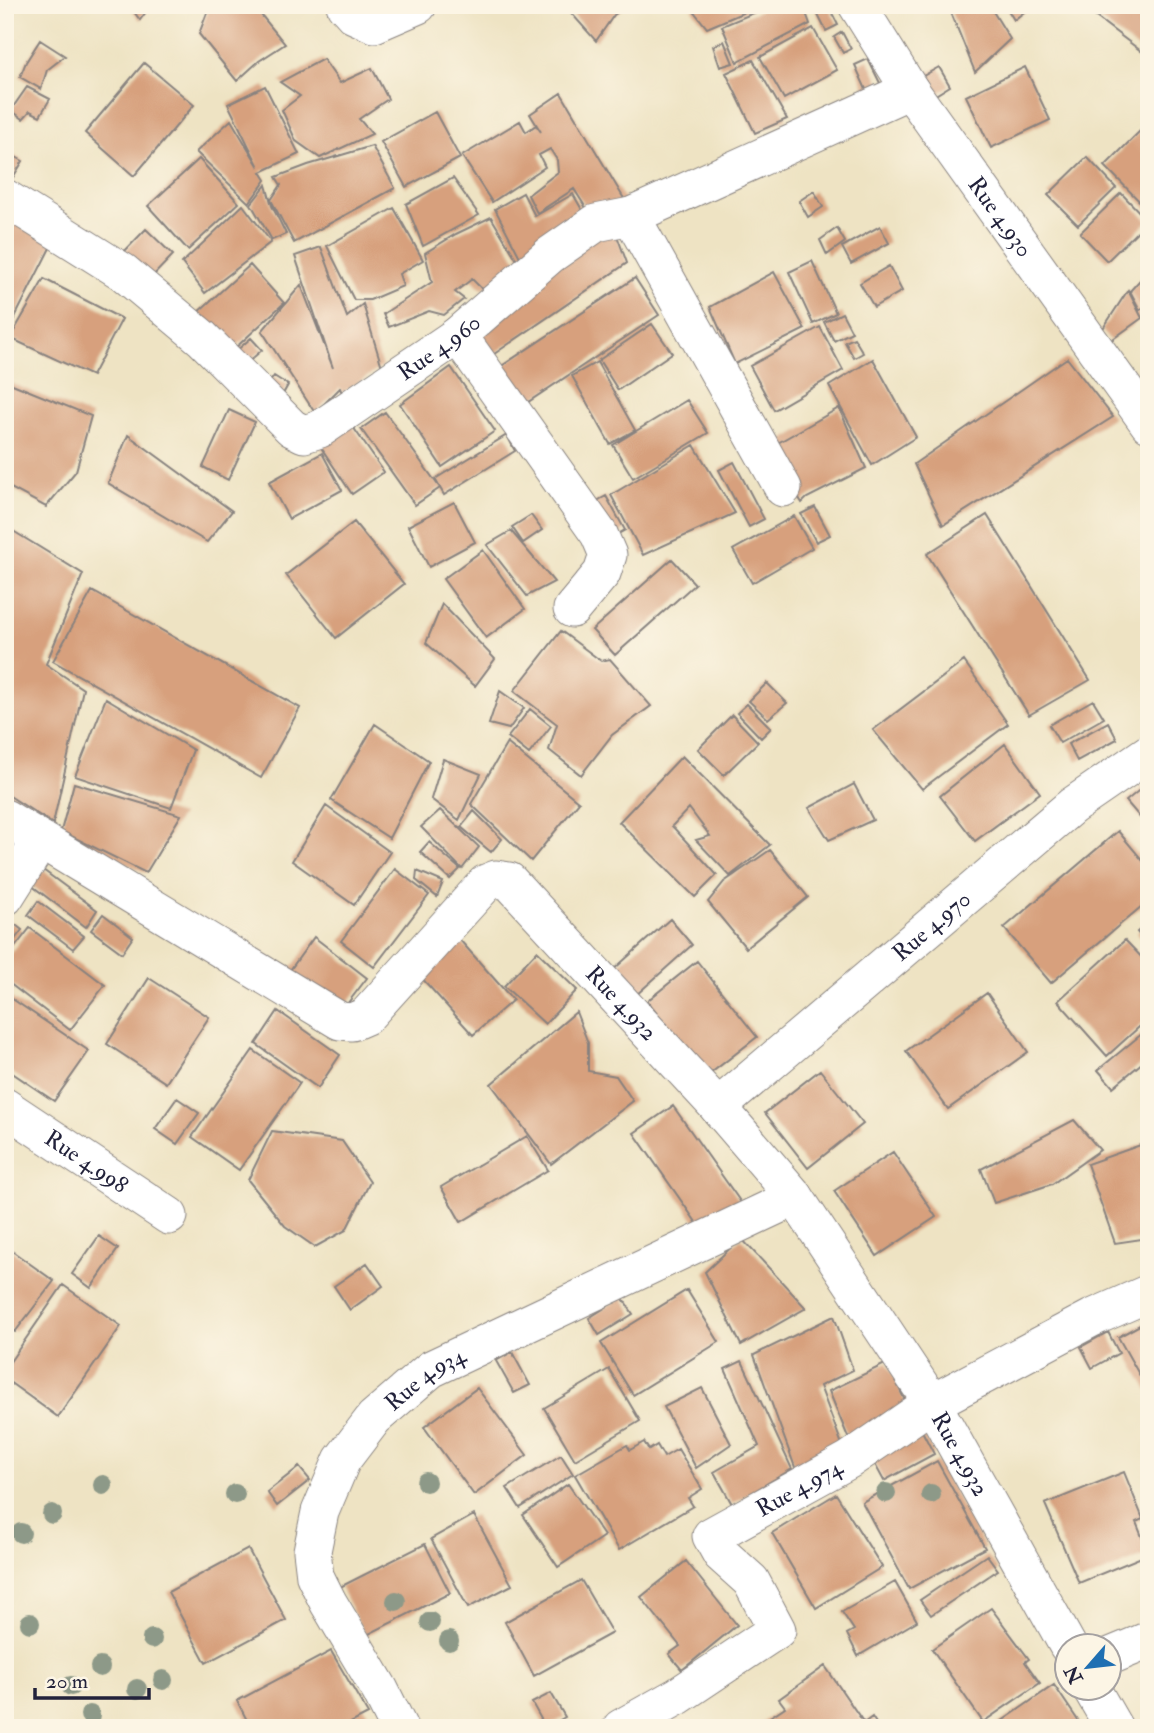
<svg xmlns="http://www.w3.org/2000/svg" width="1154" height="1733" viewBox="0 0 1154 1733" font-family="'IM FELL Double Pica',serif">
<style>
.building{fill:#d7a07d}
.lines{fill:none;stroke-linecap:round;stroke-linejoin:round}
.street-casing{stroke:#88827f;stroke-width:39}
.street{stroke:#fff;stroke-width:37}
.tree{fill:#8d9988}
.labels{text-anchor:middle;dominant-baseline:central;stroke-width:5;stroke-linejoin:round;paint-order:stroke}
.street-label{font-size:23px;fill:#22223b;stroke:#fcf5e5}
</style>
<rect width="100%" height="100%" fill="#fcf5e5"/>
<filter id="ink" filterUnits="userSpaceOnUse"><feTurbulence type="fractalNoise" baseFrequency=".0143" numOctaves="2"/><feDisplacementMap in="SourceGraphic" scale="14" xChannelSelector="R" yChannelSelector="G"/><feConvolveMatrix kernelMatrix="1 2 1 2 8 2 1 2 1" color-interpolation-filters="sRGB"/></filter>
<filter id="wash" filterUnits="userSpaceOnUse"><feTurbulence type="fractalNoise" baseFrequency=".00686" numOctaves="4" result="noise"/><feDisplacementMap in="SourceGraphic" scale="28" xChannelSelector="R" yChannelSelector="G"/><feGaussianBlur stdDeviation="1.57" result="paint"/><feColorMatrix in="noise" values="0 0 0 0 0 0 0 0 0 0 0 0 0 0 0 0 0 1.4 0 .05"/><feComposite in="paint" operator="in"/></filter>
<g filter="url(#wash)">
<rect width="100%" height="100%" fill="#eee3c3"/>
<g id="blocks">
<path class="building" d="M129,5H151L140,20Z
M210,5H253L285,44L259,61L237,81L199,34Z
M564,5H628L614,15L596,41Z
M701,5H761L707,28L692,9Z
M773,5H803L810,24L737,62L722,26Z
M817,5H828L838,25L826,31L814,7Z
M948,5H989L1010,39L975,72Z
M1005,5H1033L1014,20Z
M1098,5H1149V57L1092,14Z
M813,28L837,70L784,99L760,57Z
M842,32L851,49L843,53L834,37Z
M40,40L65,56L47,70L41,89L20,77L26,62Z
M724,41L733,63L720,67L713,46Z
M323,59L340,83L372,68L388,99L359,119L372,134L320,158L296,141L282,110L300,96L280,82Z
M868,59L882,87L868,94L855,65Z
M753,60L787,119L755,133L726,73Z
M144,63L194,105L134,176L85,133Z
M939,67L950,86L929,99L918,79Z
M1025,67L1050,120L991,148L966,96Z
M265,86L299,154L261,172L266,180L249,203L196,152L231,120L259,167L228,104Z
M27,87L50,99L40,116L30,111L23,119L11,110Z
M561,93L626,202L593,219L574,189L537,213L528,195L558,172L557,160L550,149L539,155L545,167L492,202L462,156L520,121L526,132L536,125L541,132L530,114Z
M435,112L460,158L406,187L381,142Z
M1149,122V211L1105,166Z
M372,146L395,188L294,243L271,200L281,185L276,177L308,165Z
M5,151L23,161L12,179L5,175Z
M1087,157L1116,188L1078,225L1048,195Z
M199,159L239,203L188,250L148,206Z
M453,178L479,215L423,246L406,204Z
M266,185L272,206L286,234L272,240L251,204Z
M814,191L823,207L808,217L799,201Z
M523,193L535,216L573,194L589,222L522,261L495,209Z
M1121,193L1148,221L1107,261L1080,233Z
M243,205L271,242L205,293L182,263Z
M394,208L423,260L399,274L403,286L370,300H354L327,246Z
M5,217L53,242L5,337Z
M491,217L523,270L482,289L472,279L455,292L464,299L444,315L429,311L389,327L383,314L432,282L425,253L456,234Z
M612,222L627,263L481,363L463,340Z
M880,226L889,243L851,264L842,247Z
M837,228L845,242L827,255L820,240Z
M146,229L173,255L148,281L121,255Z
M321,247L347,317L363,304L382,367L342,393L340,388L315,413L262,331L301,285L333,368L295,256Z
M812,261L836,313L813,324L789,272Z
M250,265L284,303L232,351L197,313Z
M889,266L902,291L874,307L860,283Z
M1149,270V303L1140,310L1130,291Z
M774,272L805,329L735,364L710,307Z
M635,278L659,315L516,410L491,373Z
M44,279L122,319L92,376L10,338Z
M1128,290L1142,318L1110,341L1102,330Z
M842,313L852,332L834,341L824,322Z
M652,324L672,353L618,390L599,360Z
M820,327L843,370L774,410L750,366Z
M251,338L262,350L246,364L235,352Z
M854,338L863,353L854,358L845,342Z
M1067,358L1113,417L943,525L914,464Z
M873,359L916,437L872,465L829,386Z
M597,362L635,430L610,444L572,376Z
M451,367L495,431L442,467L400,404Z
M274,376L288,385L283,394L268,385Z
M5,381L91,416L76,471L46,507L5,485Z
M687,400L708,433L633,478L613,445Z
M839,408L866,468L807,498L802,503L769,448Z
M229,410L255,422L228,480L203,467Z
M385,412L440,488L415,505L361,429Z
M351,424L384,472L352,494L320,446Z
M128,435L232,511L207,542L108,483Z
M507,435L515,451L444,495L435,479Z
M694,445L735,513L643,555L611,495Z
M322,453L342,490L289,519L269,482Z
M734,462L764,519L749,527L719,470Z
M606,496L625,530L609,539L590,505Z
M454,502L475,542L429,567L408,526Z
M815,507L830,535L816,542L801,514Z
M531,515L542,530L523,543L512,527Z
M987,515L1090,680L1029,715L927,554Z
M794,516L812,548L752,583L733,550Z
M354,522L404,584L336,638L286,575Z
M5,526L83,574L46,664L83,689L53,824L5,793Z
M511,531L554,582L527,596L487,545Z
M483,550L525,609L486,638L443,579Z
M672,559L695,584L615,655L592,630Z
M92,591L300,708L261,778L53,661Z
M442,604L495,659L475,686L426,643Z
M561,631L601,661L610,659L651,706L612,735L581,775L549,750L557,724L514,691Z
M964,661L1008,724L922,789L873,730Z
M767,683L787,703L768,719L749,701Z
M500,691L524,708L509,729L489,724Z
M106,698L193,750L171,808L75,776Z
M1093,700L1104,718L1060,743L1049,725Z
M747,704L771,728L761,738L737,713Z
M530,709L551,726L529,754L508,737Z
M732,715L758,742L724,775L698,749Z
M1108,722L1117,739L1077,761L1068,744Z
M375,724L429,761L389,838L331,800Z
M507,743L579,802L531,861L471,804Z
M1005,744L1040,793L975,841L940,796Z
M682,756L770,845L730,876L696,840L710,836L689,808L672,826L717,875L695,897L619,822Z
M443,759L481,774L459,820L431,799Z
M1149,782V828L1126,801Z
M74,783L181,815L146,873L61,831Z
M854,784L873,820L829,840L809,808Z
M326,806L390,852L354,905L292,861Z
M440,810L479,847L462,869L421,827Z
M474,811L502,839L491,852L461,827Z
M1118,831L1149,868V900L1051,983L1004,928Z
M429,842L460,869L450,879L420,852Z
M5,843L27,857L5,890Z
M770,850L808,897L746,948L708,902L724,882Z
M395,869L429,895L374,967L341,941Z
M43,870L97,910L86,927L31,885Z
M417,871L443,882L437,897L416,880Z
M38,901L84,936L73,949L28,915Z
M103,914L133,937L122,953L91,930Z
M670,919L692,945L626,1004L603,979Z
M12,922L22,930L5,952V932Z
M1149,922V946L1137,932Z
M30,928L105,985L70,1030L5,980V960Z
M314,937L367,978L347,1004L288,973Z
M459,939L513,1000L473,1035L419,975Z
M1125,940L1149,965V1018L1107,1056L1058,1001Z
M537,951L577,990L545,1024L504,986Z
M697,961L757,1037L707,1076L647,1001Z
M149,978L209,1017L166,1083L107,1044Z
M987,993L1028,1052L948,1109L906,1051Z
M5,994L89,1051L54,1101L5,1068Z
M278,1011L340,1055L318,1088L256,1044Z
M576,1012L588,1043V1071L616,1076L633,1101L551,1164L491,1084Z
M1149,1028V1057L1113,1087L1098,1070Z
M253,1050L300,1083L239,1170L192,1137Z
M820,1070L863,1124L808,1168L765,1113Z
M177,1098L199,1113L177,1144L155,1129Z
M673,1106L742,1204L703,1232L634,1133Z
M1074,1120L1100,1150L1052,1184L994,1203L981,1169Z
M272,1131L342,1141L370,1182L346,1230L315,1247L285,1226L248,1180Z
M527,1136L548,1170L461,1222L441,1187Z
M1149,1142V1238L1115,1243L1087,1164Z
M893,1152L936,1217L877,1256L834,1191Z
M99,1236L118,1249L91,1288L72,1274Z
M741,1238L806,1308L741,1345L705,1272Z
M5,1246L54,1281L15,1332L5,1326Z
M367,1263L383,1286L350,1310L334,1286Z
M63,1285L121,1326L58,1417L5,1379V1369Z
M687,1290L719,1342L633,1395L601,1343Z
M622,1297L633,1314L599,1335L589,1318Z
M834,1316L853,1370L820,1386L844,1450L796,1470L754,1355Z
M1149,1320V1392L1118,1337Z
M1108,1332L1119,1353L1092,1368L1081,1347Z
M512,1352L530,1385L514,1393L496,1361Z
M742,1361L792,1469L732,1504L714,1472L759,1446L725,1369Z
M887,1363L910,1411L850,1442L829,1391Z
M609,1369L640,1421L575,1460L544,1408Z
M477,1388L527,1455L474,1495L424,1427Z
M702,1388L731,1444L696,1468L664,1407Z
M921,1429L934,1454L884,1481L871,1457Z
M644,1442L649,1450L657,1445L664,1457L678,1449L702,1489L688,1498L693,1506L619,1550L575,1475L627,1445L630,1450Z
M561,1455L573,1474L520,1508L507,1488Z
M937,1461L985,1548L909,1589L862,1502Z
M299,1467L310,1480L277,1506L267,1492Z
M1124,1472L1143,1519L1136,1522L1149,1554L1079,1583L1045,1504Z
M568,1484L604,1536L558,1567L523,1515Z
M836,1494L882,1567L816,1608L772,1533Z
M474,1515L512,1585L468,1608L431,1539Z
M425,1544L450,1593L365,1636L340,1587Z
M248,1549L286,1620L206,1663L168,1592Z
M987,1555L998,1570L931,1615L920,1600Z
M686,1561L737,1625L682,1670L669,1654L680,1646L641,1597Z
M581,1580L612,1633L534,1676L505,1622Z
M895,1582L917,1621L858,1656L847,1634L854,1630L842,1612Z
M991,1608L1029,1659L1025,1662L1040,1683L983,1722L932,1649Z
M331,1651L368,1714L341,1728H251L237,1701Z
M825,1666L864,1723L872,1717L879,1728H765L761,1723L785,1707L779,1699Z
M1054,1685L1083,1728H992Z
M551,1693L565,1717L546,1728L532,1703Z"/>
</g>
</g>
<g filter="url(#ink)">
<use href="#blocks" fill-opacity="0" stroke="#88827f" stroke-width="2"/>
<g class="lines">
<g class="street-casing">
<g id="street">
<path d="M345,5L354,15L374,24L418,5"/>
<path id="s1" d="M857,5L910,90L1149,424"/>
<path id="s2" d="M5,198L123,272L202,338L292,428L304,434L320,429L458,335L550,255L596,223L631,216L910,90"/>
<path d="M631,216L783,488"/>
<path d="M458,335L599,534L608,555L602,573L572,609"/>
<path id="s3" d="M5,818L340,1021L352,1022L366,1016L486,883L496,879L509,881L718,1107L795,1197L932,1403L1068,1646"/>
<path d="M5,897L41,840"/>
<path id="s4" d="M5,1107L169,1216"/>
<path id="s5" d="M718,1107L1072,806L1149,753"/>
<path d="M1108,1657L1149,1640"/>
<path d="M1091,1688L1114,1728"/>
<path id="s6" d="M399,1728L380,1690L328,1602L315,1576L312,1551L320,1512L342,1460L374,1418L431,1369L795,1197"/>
<path id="s7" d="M621,1728L678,1696L777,1630L751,1581L721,1554L711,1536L849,1460L932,1403L1092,1318L1149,1293"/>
</g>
</g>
<use href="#street" class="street"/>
</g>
<g class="tree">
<circle cx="426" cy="1482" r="10"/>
<circle cx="103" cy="1485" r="10"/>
<circle cx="886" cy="1493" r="10"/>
<circle cx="235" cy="1494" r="10"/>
<circle cx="931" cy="1494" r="10"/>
<circle cx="52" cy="1514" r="10"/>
<circle cx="21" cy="1533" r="10"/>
<circle cx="396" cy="1601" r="10"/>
<circle cx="430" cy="1622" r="10"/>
<circle cx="30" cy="1623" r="10"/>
<circle cx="152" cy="1639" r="10"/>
<circle cx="449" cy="1641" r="10"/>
<circle cx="100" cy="1667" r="10"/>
<circle cx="163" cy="1680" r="10"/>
<circle cx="71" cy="1686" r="10"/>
<circle cx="137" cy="1689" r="10"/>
<circle cx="90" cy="1715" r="10"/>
</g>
</g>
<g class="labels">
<g class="street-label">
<text stroke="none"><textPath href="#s1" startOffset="256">Rue 4.930</textPath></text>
<text stroke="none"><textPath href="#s2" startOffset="544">Rue 4.960</textPath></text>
<text stroke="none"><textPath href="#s5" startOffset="280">Rue 4.970</textPath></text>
<text stroke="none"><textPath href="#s3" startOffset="788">Rue 4.932</textPath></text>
<text stroke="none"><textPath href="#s4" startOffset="98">Rue 4.998</textPath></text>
<text stroke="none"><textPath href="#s6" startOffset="413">Rue 4.934</textPath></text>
<text stroke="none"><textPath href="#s3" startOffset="1354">Rue 4.932</textPath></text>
<text stroke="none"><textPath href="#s7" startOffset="401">Rue 4.974</textPath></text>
</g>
</g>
<rect width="1154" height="1733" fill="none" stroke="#fcf5e5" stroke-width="28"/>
<g transform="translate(1088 1667) rotate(242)"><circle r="33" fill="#fcf5e5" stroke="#a5a1a1" stroke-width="2"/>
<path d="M0-5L12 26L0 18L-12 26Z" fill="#1f6fb2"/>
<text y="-10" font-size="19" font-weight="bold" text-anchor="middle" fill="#22223b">N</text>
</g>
<path d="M35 1688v10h114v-10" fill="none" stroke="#22223b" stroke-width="3.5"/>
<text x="46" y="1688" font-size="21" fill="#22223b" stroke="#fcf5e5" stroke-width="5" paint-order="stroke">20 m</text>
</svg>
